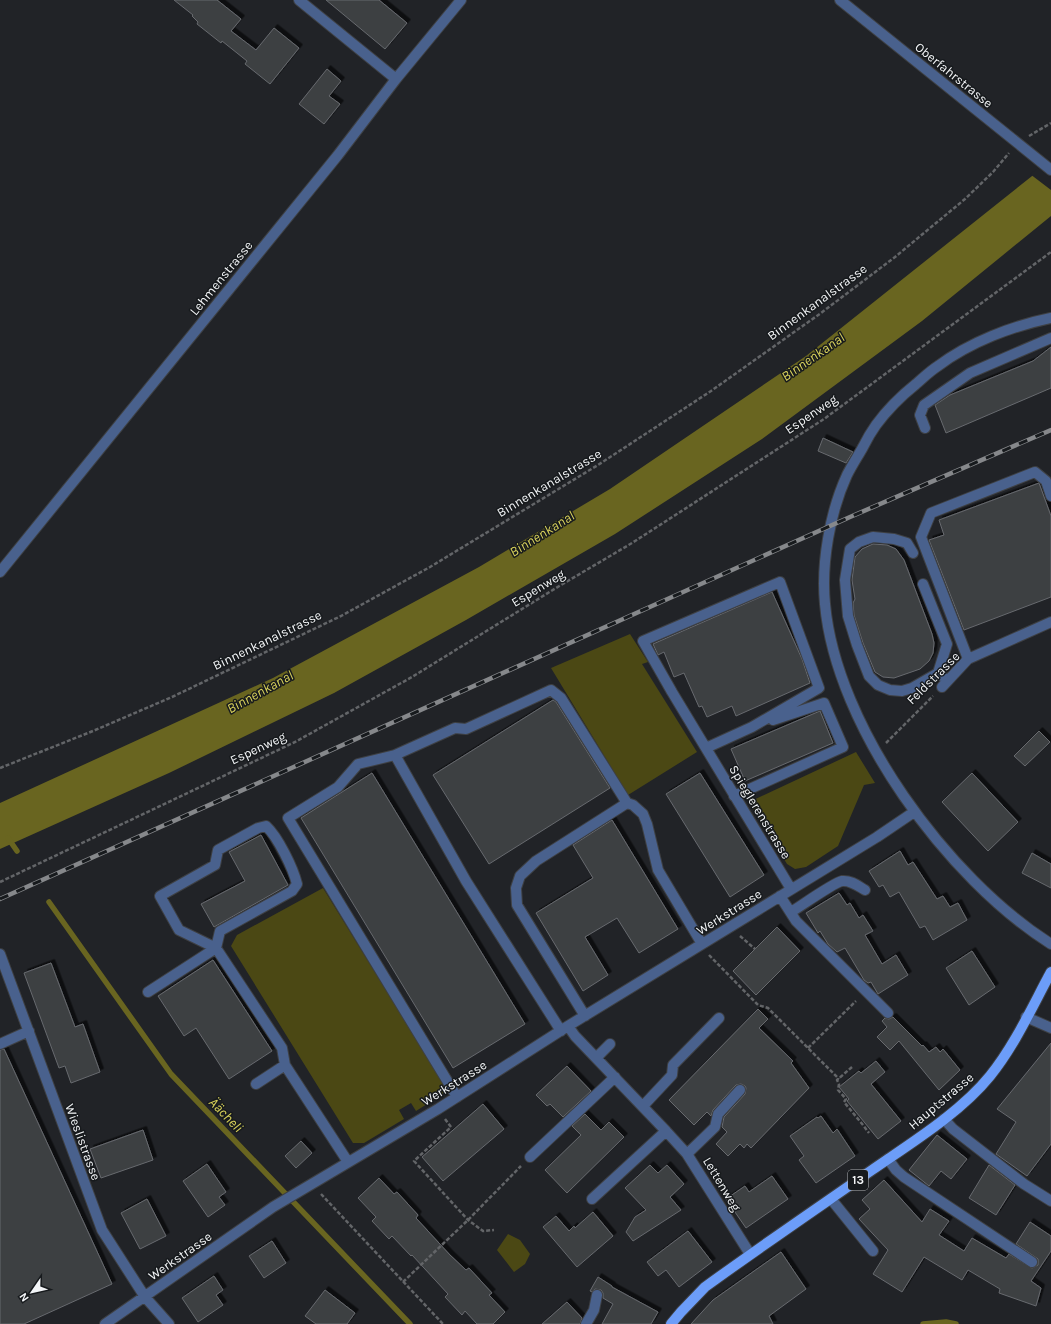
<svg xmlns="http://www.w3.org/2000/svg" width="1051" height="1324" viewBox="0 0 1051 1324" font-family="Karla,sans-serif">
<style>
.green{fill:#4b4814}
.water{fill:#696520}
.pier{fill:#212327}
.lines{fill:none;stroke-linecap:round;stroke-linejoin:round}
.stream{stroke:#696520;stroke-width:5.5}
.building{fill:#3d3f43;stroke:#676a6e;filter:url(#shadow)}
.minor-casing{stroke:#3e4044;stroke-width:12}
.major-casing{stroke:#3e4044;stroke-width:12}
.path{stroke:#636568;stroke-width:2.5;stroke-dasharray:4 2;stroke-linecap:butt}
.minor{stroke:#49618d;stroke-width:10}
.major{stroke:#6c9df9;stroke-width:10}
.rail-casing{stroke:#86888b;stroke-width:4.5}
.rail{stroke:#171a1d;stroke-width:3;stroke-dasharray:9;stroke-linecap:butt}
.labels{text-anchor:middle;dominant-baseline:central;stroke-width:3;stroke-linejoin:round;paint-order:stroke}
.shield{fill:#171a1d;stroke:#b1b3b6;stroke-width:1}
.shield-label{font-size:12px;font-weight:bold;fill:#f3f5f7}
.street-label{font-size:13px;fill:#f3f5f7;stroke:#171a1d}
.water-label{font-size:14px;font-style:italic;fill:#dad35b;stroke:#171a1d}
</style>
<defs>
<filter id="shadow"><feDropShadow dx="3.5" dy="-3.5" stdDeviation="0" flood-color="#0009"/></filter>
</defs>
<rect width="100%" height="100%" fill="#212327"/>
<path class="green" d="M630,634L648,662L642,664L697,752L628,795L551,668Z
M856,752L875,783L864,785L838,846L806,867L795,869L787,864L749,802Z
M323,888L445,1086L443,1094L416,1111L411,1103L399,1110L404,1119L364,1143H353L231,946L237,935Z
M508,1234L520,1240L530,1254L525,1264L514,1272L497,1250Z"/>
<path class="water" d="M1051,161V216L922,321L762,439L615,534L466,620L334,693L169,773L0,849V803L273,678L479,567L610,489L806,356Z"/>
<path class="pier" d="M1051,159V190L1030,174Z"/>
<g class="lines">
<path class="stream" d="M8,838L17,851
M49,902L171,1074L410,1324
M923,1324L946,1322L956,1324"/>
</g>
<path class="building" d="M174,0H217L241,19L231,31L256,50L274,28L299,48L270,84L245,64L247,61L222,41L221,43L197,24L198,22L192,16L193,15Z
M326,0H379L407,23L385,49Z
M327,69L341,81L329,96L340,104L324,124L299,104Z
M1051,347V388L946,433L935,405L950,395L1033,361Z
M823,438L853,452L846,463L818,451Z
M1039,483L1051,516V597L964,630L929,540L944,535L939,520Z
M873,544L887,545L896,549L904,560L932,634L934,643L933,653L929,661L920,669L894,678L883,677L875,672L863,643L854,615L853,603L855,599L852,580L855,557L862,549Z
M772,592L802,659L810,683L736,716L732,706L707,717L702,706L699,707L684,673L674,677L664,652L658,655L653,644Z
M553,700L556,702L610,788L489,864L433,775Z
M820,711L833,743L745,781L731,749Z
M1039,731L1050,742L1025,766L1014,756Z
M372,773L525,1024L453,1068L301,818Z
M700,773L764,875L730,897L666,794Z
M972,773L1018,822L988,851L942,802Z
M612,820L678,929L639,953L617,918L585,937L608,975L583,991L536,913L593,878L573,845Z
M261,835L288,885L214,927L201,904L245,881L229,852Z
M900,851L908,865L913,862L937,899L943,896L950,907L958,903L967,920L933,940L925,926L920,928L899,892L890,897L883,885L879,887L869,871Z
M1032,853L1051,864V888L1022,873Z
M839,893L847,905L850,903L859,918L863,915L873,931L865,935L882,964L896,955L908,975L878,994L871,982L868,983L864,980L845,948L837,952L828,944L820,931L818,933L806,913Z
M777,927L800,951L756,995L733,971Z
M972,951L995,987L969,1005L946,968Z
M213,960L272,1051L229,1079L196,1028L184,1036L158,996Z
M51,963L75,1027L83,1024L100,1072L71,1083L65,1066L59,1068L24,973Z
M758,1009L768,1019L759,1028L793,1061L791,1063L809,1088L751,1148L747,1144L744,1148L740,1144L728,1156L716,1144L727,1132L722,1127L724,1117L745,1094L746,1088L745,1086L741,1084L736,1085L713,1110L711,1116L707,1112L694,1125L669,1100Z
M893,1017L922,1046L923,1045L929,1052L936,1047L940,1052L943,1049L960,1070L939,1090L899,1041L890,1050L877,1037L887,1027L882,1021L885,1018L889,1019Z
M1051,1043V1144L1027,1176L996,1154L1016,1122L997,1109Z
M4,1049L112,1284L24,1324H0V1050Z
M876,1061L885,1072L871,1084L901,1121L878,1139L847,1101L849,1099L839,1087L859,1071L861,1073Z
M567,1066L591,1091L563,1117L550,1104L547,1106L536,1095Z
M483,1104L504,1129L443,1181L422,1157Z
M585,1114L601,1130L609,1122L624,1137L567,1193L545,1170L581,1135L572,1126Z
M821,1116L833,1133L837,1129L855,1156L816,1183L799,1160L804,1156L790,1136L817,1117L818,1118Z
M143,1130L153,1160L101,1178L90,1149Z
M937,1135L967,1159L951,1179L941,1171L929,1186L909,1170Z
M301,1141L312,1153L296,1168L285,1156Z
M207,1164L226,1192L219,1197L225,1205L208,1217L183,1181Z
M650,1165L658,1173L667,1165L684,1184L670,1197L681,1210L633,1241L626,1232L635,1217L646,1210L625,1188Z
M989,1165L1015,1185L996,1215L969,1198Z
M772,1176L788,1199L746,1228L726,1199L745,1186L749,1192Z
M379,1178L394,1194L397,1192L418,1215L416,1218L450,1255L466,1270L469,1268L492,1293L489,1295L505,1312L493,1324H477L465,1311L462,1315L445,1297L448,1294L412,1255L411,1256L392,1236L389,1239L372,1221L376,1217L358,1198Z
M884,1180L922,1222L930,1209L949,1221L939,1235L964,1251L972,1238L1006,1258L1009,1254L1032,1268L1038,1265V1259L1016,1244L1030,1222L1051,1236V1251L1031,1281L1041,1288L1036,1306L999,1293L1000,1289L968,1270L962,1280L924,1257L902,1292L873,1274L888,1250L859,1219L870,1209L862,1200Z
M147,1199L166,1236L140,1249L121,1213Z
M593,1212L613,1236L577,1267L543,1227L556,1216L569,1231L574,1226L575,1228Z
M688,1231L712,1262L679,1287L666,1270L658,1276L647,1262Z
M272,1241L286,1263L264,1278L249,1256Z
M781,1252L806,1289L769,1316L773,1324H691L713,1300Z
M214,1276L223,1290L216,1295L223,1305L198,1322L182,1298Z
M598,1277L612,1286V1287L658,1312L651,1324H602L613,1304L603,1298V1293L601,1290L595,1289L592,1292L590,1291Z
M325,1290L355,1313L347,1324H316L305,1316Z
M567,1302L582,1318L580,1324H542Z"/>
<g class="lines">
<g class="minor-casing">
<path id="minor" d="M299,0L396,79
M840,0L1051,170
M1051,318C1012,326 970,342 938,366C930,371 923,378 916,384C901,396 887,410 876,425C871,432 867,439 863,447C858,456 852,465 847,475C830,512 821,563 825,604C836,727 948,879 1051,944
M925,428L920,415L924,405L970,373L1051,338
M913,553L907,543L894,539L873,537L859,542L850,549L845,580L848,616L857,645L869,676L878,685L890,690L902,691L912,688L938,673
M0,572L338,155L396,79L461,0
M923,584L947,644L938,673L942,676
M968,659L921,537L931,513L1035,472L1046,481L1051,496
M942,687L968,659L1051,622
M706,748L752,727L819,688L780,582L643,641L672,692L791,889
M395,755L455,728L466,729L551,690L561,698L627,803
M734,796L843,747L824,703L773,720
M780,896L796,921L888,1013
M791,912C801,906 833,883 842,881C851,880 858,886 865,890
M0,954L102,1230L145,1297L169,1324
M148,992L216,948L220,931L292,891L297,884C293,868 278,837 266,826L258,828L218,850L215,865L160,896L179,930L216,948L282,1048L285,1065L348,1162
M585,1016L517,905L516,888L520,876L536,861L627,803L633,805L643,814L647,824L658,870L702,944
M1026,1017L1051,1028
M568,1026L575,1036L666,1131L687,1154L750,1254
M0,1044L29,1031
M596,1058L610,1044
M256,1084L285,1065
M457,1097L288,818L338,787L358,764L395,755L466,881L561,1031
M643,1106L672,1075L673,1065L719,1018
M944,1119L953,1129L1024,1184L1051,1201
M687,1154L715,1127L718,1114L740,1090
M530,1157L615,1077
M888,1159L896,1170L904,1177L1032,1262
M592,1199L666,1131
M831,1199L873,1251
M105,1324L273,1207L438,1109L568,1026L877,837L914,812
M586,1324L594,1310L597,1295"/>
</g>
<g class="major-casing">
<path id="major" d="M671,1324L681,1312L705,1287C760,1247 816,1209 872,1170C911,1143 960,1113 990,1076C1015,1045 1032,1007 1051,972"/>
</g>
<path class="path" d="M1029,136L1051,123
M886,743L933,696
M0,768L93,731L172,697L341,616L430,567L598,465L711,391L821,313L895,257L965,199L993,172L1009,153
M0,882L295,742L412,677L556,588L632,543L824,419L1051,252
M740,936L755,949
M709,955L758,1005L768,1008L839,1079
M808,1048L856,1001
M852,1067L837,1080L839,1084L838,1090L846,1099L844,1102L863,1125L869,1133
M445,1119L451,1127L414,1161L468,1220L483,1231L494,1230
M321,1194L443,1324
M403,1282L468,1220L521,1166"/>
<use href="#minor" class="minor"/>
<use href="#major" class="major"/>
<g class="rail-casing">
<path id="rail" d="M0,899L850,517L1051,430"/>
</g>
<use href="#rail" class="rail"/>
</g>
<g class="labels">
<rect class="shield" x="848" y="1170" width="20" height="20" rx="3"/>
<g class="shield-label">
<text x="858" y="1180">13</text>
</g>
<g class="street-label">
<text transform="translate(954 75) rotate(39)">Oberfahrstrasse</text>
<text transform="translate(221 278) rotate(-51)">Lehmenstrasse</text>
<text transform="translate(817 302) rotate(-36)">Binnenkanalstrasse</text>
<text transform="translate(811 414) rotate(-34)">Espenweg</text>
<text transform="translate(549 483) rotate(-31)">Binnenkanalstrasse</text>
<text transform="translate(538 588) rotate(-31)">Espenweg</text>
<text transform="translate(267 640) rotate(-26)">Binnenkanalstrasse</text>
<text transform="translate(933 678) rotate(-45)">Feldstrasse</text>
<text transform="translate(258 748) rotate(-25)">Espenweg</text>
<text transform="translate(760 812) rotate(59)">Spieglerenstrasse</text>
<text transform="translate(729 912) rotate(-32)">Werkstrasse</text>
<text transform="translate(454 1083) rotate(-32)">Werkstrasse</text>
<text transform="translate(941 1101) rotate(-40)">Hauptstrasse</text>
<text transform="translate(83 1142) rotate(70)">Wieslistrasse</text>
<text transform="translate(722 1184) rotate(59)">Lettenweg</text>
<text transform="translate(180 1256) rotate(-35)">Werkstrasse</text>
</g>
<g class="water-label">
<text transform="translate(813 357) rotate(-35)">Binnenkanal</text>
<text transform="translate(542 534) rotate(-32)">Binnenkanal</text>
<text transform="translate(260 692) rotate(-29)">Binnenkanal</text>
<text transform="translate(226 1115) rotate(46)">Äächeli</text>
</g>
</g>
<g transform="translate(32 1292) rotate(236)" stroke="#171a1d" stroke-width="3" paint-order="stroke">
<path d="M0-3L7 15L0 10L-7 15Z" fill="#f3f5f7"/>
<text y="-6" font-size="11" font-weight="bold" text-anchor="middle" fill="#f3f5f7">N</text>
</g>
</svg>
